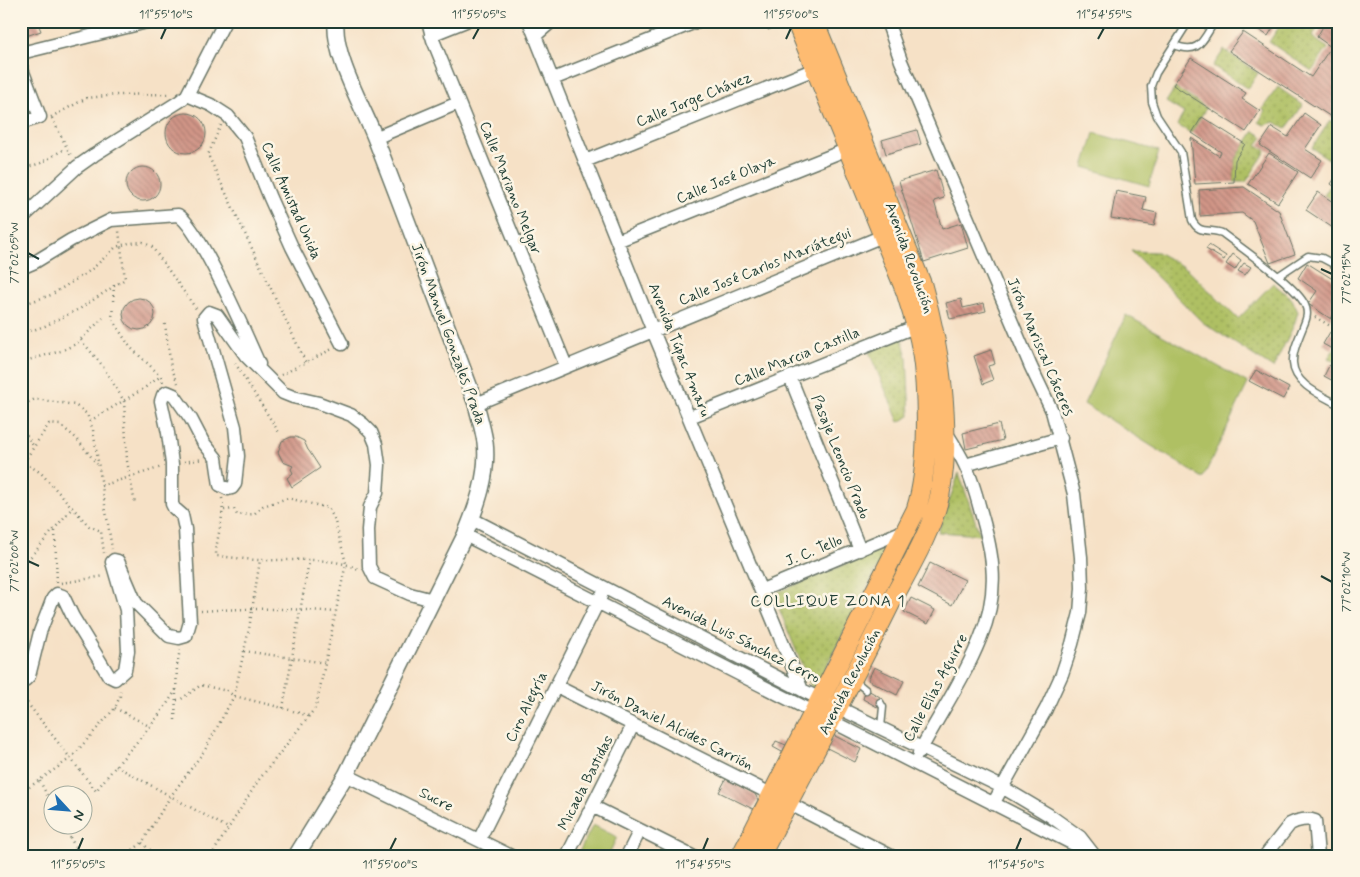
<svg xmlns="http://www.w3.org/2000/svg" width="1360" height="877" viewBox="0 0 1360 877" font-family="Mynerve,sans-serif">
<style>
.grass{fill:url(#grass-dots);stroke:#677e4c}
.garden{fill:#afc063;stroke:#677e4c}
.building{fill:url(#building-back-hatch)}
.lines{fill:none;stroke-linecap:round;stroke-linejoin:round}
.service-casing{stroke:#6a7667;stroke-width:9}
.minor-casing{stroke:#6a7667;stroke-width:15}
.tertiary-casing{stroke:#6a7667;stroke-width:18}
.primary-casing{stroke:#6a7667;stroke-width:21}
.path{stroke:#6a7667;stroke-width:2.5;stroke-dasharray:1 4;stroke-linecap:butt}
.service{stroke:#fff;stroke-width:6}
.minor{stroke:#fff;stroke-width:12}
.tertiary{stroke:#fff;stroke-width:15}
.primary{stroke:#febb71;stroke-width:19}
.ticks{fill:none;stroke:#1f3d34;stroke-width:2}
.labels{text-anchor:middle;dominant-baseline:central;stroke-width:5;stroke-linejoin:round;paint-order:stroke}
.street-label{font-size:15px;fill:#1f3d34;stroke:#fcf5e5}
.neighbourhood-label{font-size:16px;letter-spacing:1px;fill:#1f3d34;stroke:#fcf5e5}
.neatline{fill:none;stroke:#1f3d34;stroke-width:2}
.ticks-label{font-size:12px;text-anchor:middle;fill:#1f3d34}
</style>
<defs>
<pattern id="grass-dots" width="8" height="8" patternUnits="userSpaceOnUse" patternTransform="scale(1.25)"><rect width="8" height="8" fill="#afc063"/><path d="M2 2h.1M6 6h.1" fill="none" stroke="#8e9d52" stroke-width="1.8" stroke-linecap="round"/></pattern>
<pattern id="building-back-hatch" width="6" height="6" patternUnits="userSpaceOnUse" patternTransform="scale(1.25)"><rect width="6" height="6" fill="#d19587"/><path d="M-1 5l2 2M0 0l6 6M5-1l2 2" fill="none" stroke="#a97b6f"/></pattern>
</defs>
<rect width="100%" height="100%" fill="#fcf5e5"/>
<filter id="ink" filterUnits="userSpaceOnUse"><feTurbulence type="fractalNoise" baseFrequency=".02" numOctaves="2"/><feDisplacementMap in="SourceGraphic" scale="10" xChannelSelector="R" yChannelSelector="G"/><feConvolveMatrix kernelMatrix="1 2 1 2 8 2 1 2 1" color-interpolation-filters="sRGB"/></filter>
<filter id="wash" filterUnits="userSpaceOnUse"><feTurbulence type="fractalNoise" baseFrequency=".0096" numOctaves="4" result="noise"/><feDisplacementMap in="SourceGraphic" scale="20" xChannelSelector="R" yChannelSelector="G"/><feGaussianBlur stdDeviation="1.12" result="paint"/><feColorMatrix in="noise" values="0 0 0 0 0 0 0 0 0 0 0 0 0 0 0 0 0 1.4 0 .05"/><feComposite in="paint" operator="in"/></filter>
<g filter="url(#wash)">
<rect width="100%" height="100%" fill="#f6e1c6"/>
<path class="grass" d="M1283,21H1322L1312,37L1328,48L1312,71L1269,42Z
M1224,50L1258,73L1248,89L1213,66Z
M1278,87L1303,105L1286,129L1275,122L1264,125L1259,122L1265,111L1262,109Z
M1175,88L1206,108L1191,133L1177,125L1184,113L1166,102Z
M1330,120L1339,126V156L1335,163L1312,148Z
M1254,131L1263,137L1257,145L1266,151L1246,182H1234L1235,160Z
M1330,186L1339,192V204L1324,195Z
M1131,251L1157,252L1187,269L1238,319L1273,283L1292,299L1298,312L1294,325L1273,368L1202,322Z
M902,338L907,357L910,416L899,422L869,352Z
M1339,342V365L1328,358Z
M959,473L980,535L938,532Z
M888,547L813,692L773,594Z"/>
<path class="garden" d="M1094,133L1159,151L1149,186L1084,167Z
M1126,315L1248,383L1203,478L1084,404Z
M593,825L617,837L608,856H577Z"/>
<g id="blocks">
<path class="building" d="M21,21H37L41,31L26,36Z
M765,21H783L784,24L768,30Z
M1246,21H1277L1268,36Z
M1326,21L1339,28V122L1229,51L1243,32L1311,77L1331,47L1317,37Z
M1191,58L1246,93L1242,99L1260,111L1246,132L1173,85Z
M1304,113L1321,125L1305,149L1322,160L1310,178L1260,145L1272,127L1288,137Z
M166 133a20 20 0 1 1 40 0a20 20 0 1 1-40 0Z
M1202,117L1245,144L1235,160L1234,182L1195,184L1191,138L1219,156L1221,152L1192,133Z
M917,130L921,144L886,154L882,140Z
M1269,153L1298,172L1278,203L1248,184Z
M126 184a17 17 0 1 1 34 0a17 17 0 1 1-34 0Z
M936,170L944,198L934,201L942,229L961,223L968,248L924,262L899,181Z
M1339,172V190L1331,184Z
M1244,187L1279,211L1295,254L1270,263L1253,221L1242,213L1200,216L1199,190Z
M1116,191L1146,197L1143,210L1157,213L1154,226L1111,218Z
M1318,192L1339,206V232L1306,210Z
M1209,245L1226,256L1224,260L1206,249Z
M1233,254L1241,260L1235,270L1226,264Z
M1244,263L1251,267L1245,275L1238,271Z
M1307,263L1339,283V306L1331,319L1308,304L1317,291L1298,278Z
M123 314a16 16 0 1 1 32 0a16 16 0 1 1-32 0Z
M961,299L963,308L984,303L986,311L950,319L946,303Z
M1330,332L1339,337L1332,349L1323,344Z
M991,350L995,364L988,366L993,380L983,384L974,356Z
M1330,364L1339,368V384L1324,376Z
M1256,370L1289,388L1283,399L1249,381Z
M999,424L1003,440L966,449L963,433Z
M291,437H296L304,441L308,450L309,451L320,468L292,487L287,478L293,473L291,469L293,466L283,462L278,452L282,441Z
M930,563L965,580L952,605L918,587Z
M911,598L935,610L928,624L904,612Z
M874,667L904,681L897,695L868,680Z
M866,689L880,697L879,708L863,699Z
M833,735L861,749L855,762L827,748Z
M776,741L786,745L782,752L773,747Z
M726,779L755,794L758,800L753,809L719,792Z"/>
</g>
</g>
<g filter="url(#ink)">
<use href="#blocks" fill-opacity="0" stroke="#6a7667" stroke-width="1"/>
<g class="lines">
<g class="service-casing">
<path id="service" d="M1189,21L1156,73L1151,86L1152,102L1157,116L1181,152L1192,220C1199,235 1209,228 1222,233C1241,248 1297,286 1305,305C1309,313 1306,320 1303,327C1299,338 1292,351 1293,363C1294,385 1323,396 1339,405
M1174,45C1200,55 1202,41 1215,21
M1278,276L1308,256L1322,258L1339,267
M854,680L866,690
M880,702L883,707L881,727"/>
</g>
<g class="minor-casing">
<path id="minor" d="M428,21L433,40L566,366
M529,21L653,331L802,690
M887,21L901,61L1031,367L1052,411L1074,494L1081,557L1082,588L1080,613L1072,644L1062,674L1046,709L993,804
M431,35L466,21
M536,35L552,21
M21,53L151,21
M21,67L40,117L21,123
M553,79L698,21
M187,95L211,105L228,116L245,137L270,198L292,247L342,344
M375,138L458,103
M585,161L815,69
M21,219L77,167L94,155L180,101L187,95L225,21
M617,241L848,149
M21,268L35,262L71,240L111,220L178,215C200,228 246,335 259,364
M790,377L860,550
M476,404L890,233
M690,417L917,326
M965,465L1061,438
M472,519L802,690L1002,787L1049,815L1080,837L1094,855
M465,535L1089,852
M762,590L906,530
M21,679L25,680L29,676L40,632L53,598L57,594L63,596L73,617L109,676L115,679L125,670L128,651L126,610L112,562L114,560L118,561L136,603L169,636L179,638L186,636L190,622L185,529L182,515L174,508L172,504V464L168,433L161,401L163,395L167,392L174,395L191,419L203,442L216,458L220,485L228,489L232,488L235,484L238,456L235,427L204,318L209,312L217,315L246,356L283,393L293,397L319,403L351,415L363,424L371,432L376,444L379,465L377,493L370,507L368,530L369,566L375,578L410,594L433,600
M556,686L773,795
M919,753C939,715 964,679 980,639C1000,592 994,556 980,509C976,494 972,479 965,465C960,454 953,443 946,432
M346,775L511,856
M788,803L891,856
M592,806L692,856
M479,840L601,596
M567,856L633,725
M627,856L640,830
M1265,856L1290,824C1297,820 1308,818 1315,821L1318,856"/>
</g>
<g class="tertiary-casing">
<path id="tertiary" d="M296,856L346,775L465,535C477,506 489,474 485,442C483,429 479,416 476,404C443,316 410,227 376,140C363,106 333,57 336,21"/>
</g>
<g class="primary-casing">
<path id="primary" d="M741,856L916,510C930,467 928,391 921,347C918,328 911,310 906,292L796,21
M760,856C804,772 848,689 890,604C907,572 933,529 940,494C952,429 940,347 922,285L814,21"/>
</g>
<path class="path" d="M161,27L164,30L195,21
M51,117L87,98L117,95L168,94
M52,118L72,158
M221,125L208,155L306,363
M21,169L41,163L66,148
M114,285L112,319L130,347L161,376L163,382
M21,305L51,295L91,270L116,247L129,243L143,242L152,247L197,310
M1315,317L1339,331
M165,324L171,367L178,383
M21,334L45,326L81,308L125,279L119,231
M81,340L102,365L124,401L127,461L135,504
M21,362L61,351L76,344L103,318
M235,363L280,434
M281,375L332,349
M21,409L29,402L35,399L75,405L87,414L93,430L112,549
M90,421L143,389L161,376
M21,427L34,447
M21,460L41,473L89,526L101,531L104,553
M24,462L49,424L60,425L76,438L97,464
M184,462L203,459
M101,486L162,467
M222,498C225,518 216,536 216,556C231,557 247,560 262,560C291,561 332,556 358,569
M55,531L57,583
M21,568L73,507
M61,583L105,576
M201,611C247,608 291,608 336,612
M244,651L326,663
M21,695L96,791C122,756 155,726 177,688
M177,700H180L201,685L227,691L234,696L283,708L309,716
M115,708L151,727
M283,708L309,561
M175,720L177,666L180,649
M116,766L228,828
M40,781L52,805
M21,793L71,758L115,708L120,696V689
M63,824L80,856
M142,843L157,856
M125,856L142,843L170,797L205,750L234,696L249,629L260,560
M211,856L258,781L316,707L346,563L334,518L328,508L288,498L263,506L254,514L237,515L234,509L224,510"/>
<use href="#service" class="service"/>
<use href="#minor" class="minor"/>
<use href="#tertiary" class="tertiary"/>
<use href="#primary" class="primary"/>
</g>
</g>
<path class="ticks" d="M161,39L166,28M473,39L479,28M786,39L791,28M1098,39L1104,28M28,253L39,259M1321,269L1332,274M28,561L39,566M1321,576L1332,582M78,850L83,838M390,850L396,838M703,850L708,838M1016,850L1021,838"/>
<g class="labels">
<g class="street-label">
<text transform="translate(694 100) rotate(-22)">Calle Jorge Chávez</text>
<text transform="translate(726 180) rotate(-22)">Calle José Olaya</text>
<text transform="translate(510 188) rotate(68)">Calle Mariano Melgar</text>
<text transform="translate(291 201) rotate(66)">Calle Amistad Unida</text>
<text transform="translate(909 258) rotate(70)">Avenida Revolución</text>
<text transform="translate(765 267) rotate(-22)">Calle José Carlos Mariátegui</text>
<text transform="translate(448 334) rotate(70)">Jirón Manuel Gonzales Prada</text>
<text transform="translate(1040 347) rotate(67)">Jirón Mariscal Cáceres</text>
<text transform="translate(679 350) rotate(68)">Avenida Túpac Amaru</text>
<text transform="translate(797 357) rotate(-22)">Calle Marcia Castilla</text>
<text transform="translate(840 457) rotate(68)">Pasaje Leoncio Prado</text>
<text transform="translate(814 551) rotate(-22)">J. C. Tello</text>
<text transform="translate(741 640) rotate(27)">Avenida Luis Sánchez Cerro</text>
<text transform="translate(850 682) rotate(-63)">Avenida Revolución</text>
<text transform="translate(936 688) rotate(-62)">Calle Elías Aguirre</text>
<text transform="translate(527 707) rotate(-64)">Ciro Alegría</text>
<text transform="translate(672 726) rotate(27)">Jirón Daniel Alcides Carrión</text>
<text transform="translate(586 783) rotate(-63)">Micaela Bastidas</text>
<text transform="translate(436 800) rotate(27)">Sucre</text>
</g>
<g class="neighbourhood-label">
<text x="828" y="601">COLLIQUE ZONA 1</text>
</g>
</g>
<rect width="1360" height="877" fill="none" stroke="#fcf5e5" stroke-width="55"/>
<g transform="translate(68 810) rotate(116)"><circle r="24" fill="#fcf5e5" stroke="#a4ab9e"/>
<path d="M0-4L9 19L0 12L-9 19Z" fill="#1f6fb2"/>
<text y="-8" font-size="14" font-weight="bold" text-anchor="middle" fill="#1f3d34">N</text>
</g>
<rect x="28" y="28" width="1304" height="822" class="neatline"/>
<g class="ticks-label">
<text x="166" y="18">11°55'10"S</text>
<text x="479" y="18">11°55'05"S</text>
<text x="791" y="18">11°55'00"S</text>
<text x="1104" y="18">11°54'55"S</text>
<text transform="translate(14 253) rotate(-90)" y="4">77°02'05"W</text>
<text transform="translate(1346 274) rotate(-90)" y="4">77°02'15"W</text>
<text transform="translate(14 561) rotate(-90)" y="4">77°02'00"W</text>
<text transform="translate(1346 582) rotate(-90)" y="4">77°02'10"W</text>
<text x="78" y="868">11°55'05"S</text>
<text x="390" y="868">11°55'00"S</text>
<text x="703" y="868">11°54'55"S</text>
<text x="1016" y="868">11°54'50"S</text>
</g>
</svg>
